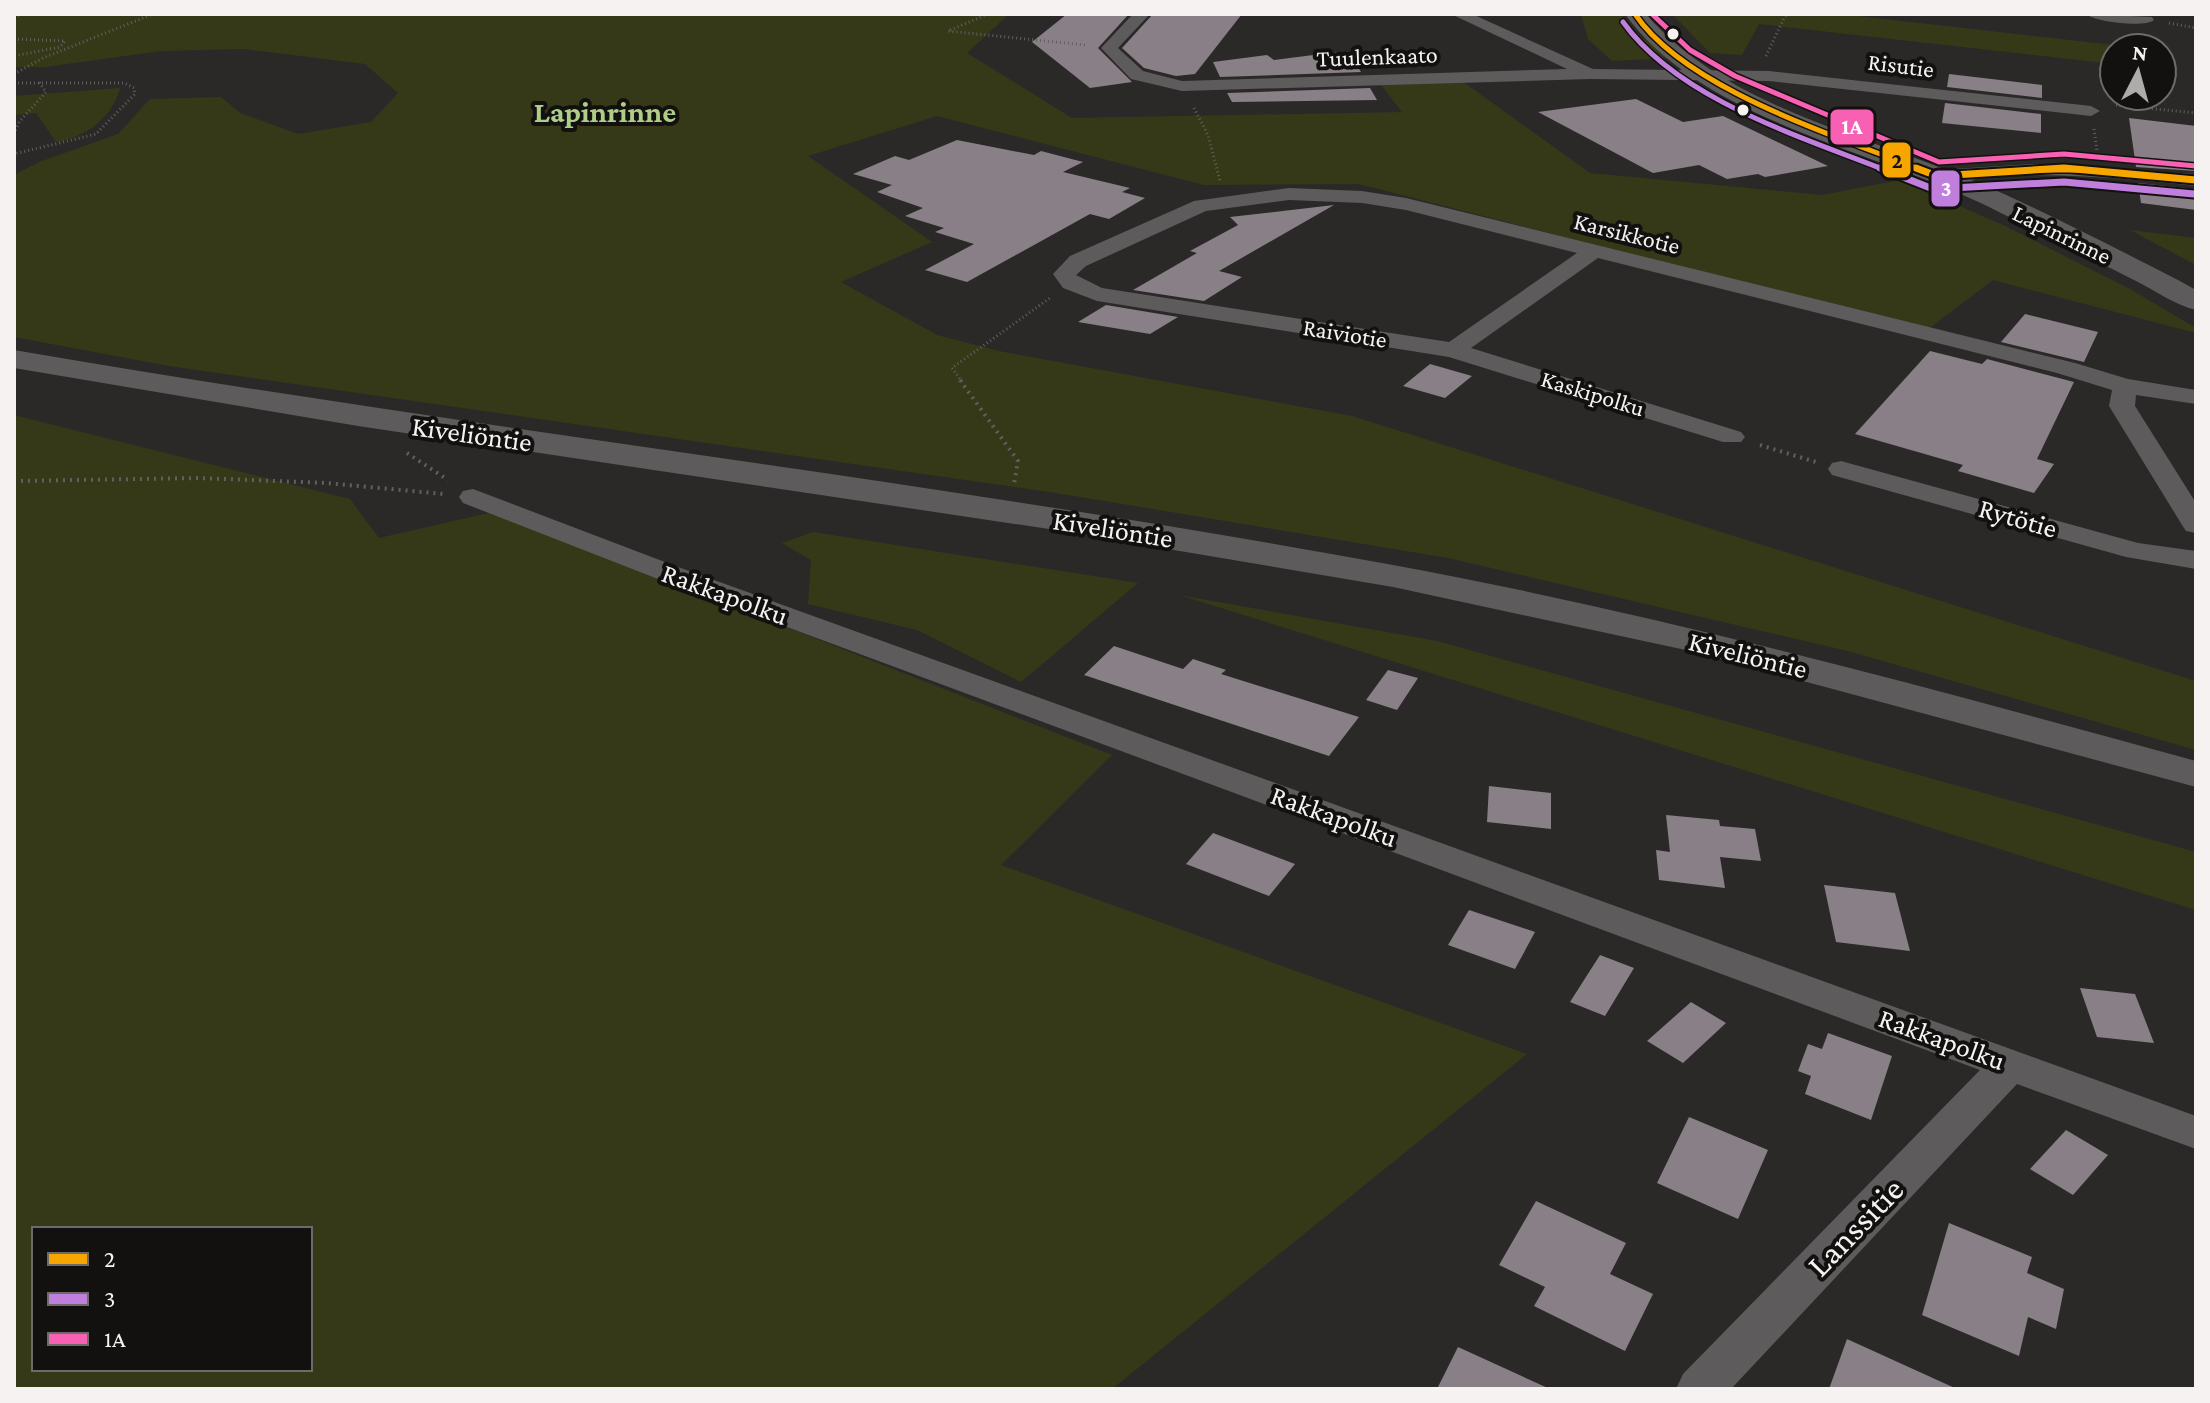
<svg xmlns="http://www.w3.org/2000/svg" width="2210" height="1403" viewBox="0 0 2210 1403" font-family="'Crimson Pro',serif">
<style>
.green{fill:#353918;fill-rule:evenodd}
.building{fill:#887f87}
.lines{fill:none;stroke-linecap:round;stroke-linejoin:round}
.path-far1{stroke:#62605f;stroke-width:3;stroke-dasharray:1 3;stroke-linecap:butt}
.path{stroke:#62605f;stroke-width:4;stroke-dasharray:2 5;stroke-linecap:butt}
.minor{fill:#5d5b5b;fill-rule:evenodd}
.tertiary{fill:#5d5b5b;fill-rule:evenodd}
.bus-1-far1-casing{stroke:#131110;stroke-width:8}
.bus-1-casing{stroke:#131110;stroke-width:11}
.bus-2-far1-casing{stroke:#131110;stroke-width:8}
.bus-2-casing{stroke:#131110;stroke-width:11}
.bus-3-casing{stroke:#131110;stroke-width:8}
.bus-1-far1{stroke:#f7a600;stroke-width:5}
.bus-1{stroke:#f7a600;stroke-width:7}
.bus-2-far1{stroke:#c07fdc;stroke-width:5}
.bus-2{stroke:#c07fdc;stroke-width:7}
.bus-3{stroke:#f860b3;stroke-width:5}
.bus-dot{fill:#f5f2f1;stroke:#131110;stroke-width:3}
.labels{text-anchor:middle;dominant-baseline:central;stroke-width:8;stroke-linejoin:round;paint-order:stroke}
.far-street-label{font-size:24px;fill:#f5f2f1;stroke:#131110}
.street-label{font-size:28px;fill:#f5f2f1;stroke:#131110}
.far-district-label{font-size:30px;font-weight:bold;fill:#aecd87;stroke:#131110}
.near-street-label{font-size:34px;fill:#f5f2f1;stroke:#131110}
.line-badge{stroke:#131110;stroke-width:3}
.badge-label{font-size:22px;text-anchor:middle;font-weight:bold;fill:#fff}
.pale-badge-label{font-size:22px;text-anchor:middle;font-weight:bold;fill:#111}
</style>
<rect width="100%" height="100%" fill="#2b2928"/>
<path class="green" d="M14,14H1009L967,53L1072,118L1402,112L1381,85L1462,81L1590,173L1822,195L1900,180L2005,226L2130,289L2196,328V333L1993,280L1927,330L1359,184L1204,185L937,116L808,156L932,242L841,282L937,335L999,351L1352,416L2196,681V750L1844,650L1448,558L1056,493L169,366L14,337V175L39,162L118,134L150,99L221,97L240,113L298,134L371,122L398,93L365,64L243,49L161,51L45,67H14Z
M1581,14H1620L1629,28L1671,58L1612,61L1588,39Z
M1672,14H1841L2140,48H2114V64L1759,24L1742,55L1710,53Z
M120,88C112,118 86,137 56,142L36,113L14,115V96Z
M2130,230L2196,238V265Z
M14,415L350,499L379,538L493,512L1112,755L1001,865L1527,1054L1112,1389H14ZM34,1229H310V1369H34Z
M813,532L1138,583L1021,682L917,630L808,604L811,560L782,543Z
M1179,595L1437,641L2196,852V910Z"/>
<path class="building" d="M1067,14H1129L1098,48L1132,82L1090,88L1032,42Z
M1153,14H1242L1195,74L1176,76L1144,68L1122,48Z
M1337,52L1343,56L1350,55L1361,72L1220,77L1213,62L1267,55L1274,60Z
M1949,74L2042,85V98L1947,87Z
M1370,88L1377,100L1232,102L1227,93Z
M1636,99L1683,122L1723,116L1828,166L1765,177L1758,174L1727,179L1699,165L1653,173L1538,112Z
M1945,103L2041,114V133L1942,123Z
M2129,118L2196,126V171L2136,167Z
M957,140L1034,155L1041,151L1083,162L1063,172L1130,188L1122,192L1145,198L1109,219L1090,214L967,282L925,270L974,244L935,232L944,228L905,216L923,208L877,192L892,185L853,174L895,156L909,160Z
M2138,183L2196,189V210L2141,203Z
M1334,205L1219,271L1242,277L1204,301L1133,290L1197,253L1190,251L1238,225L1230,217Z
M1106,305L1178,317L1150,334L1078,322Z
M2025,314L2098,332L2084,362L2001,342Z
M1930,351L1982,364L1987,359L2074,382L2037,459L2054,464L2034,493L1958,471L1963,465L1855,434Z
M1430,364L1472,376L1445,398L1403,386Z
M1114,646L1183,669L1193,659L1226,670L1221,674L1359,717L1329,756L1084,675Z
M1388,670L1418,678L1397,710L1366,700Z
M1489,786L1551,793V829L1487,822Z
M1666,815L1719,820L1720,826L1755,829L1761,861L1720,857L1725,888L1659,880L1656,850L1670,852Z
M1213,833L1295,864L1269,896L1186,864Z
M1824,885L1895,893L1910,951L1836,942Z
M1469,910L1535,932L1515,969L1448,945Z
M1600,955L1634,968L1605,1016L1570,1002Z
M2080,988L2135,994L2154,1043L2097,1037Z
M1691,1002L1726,1023L1683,1063L1647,1041Z
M1828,1033L1892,1056L1871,1120L1805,1094L1811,1076L1798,1071L1808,1044L1822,1049Z
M1689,1117L1768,1150L1738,1219L1657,1183Z
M2066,1130L2108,1155L2073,1195L2030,1169Z
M1536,1201L1626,1243L1610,1274L1653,1294L1625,1351L1534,1306L1545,1287L1499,1265Z
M1949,1223L2032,1257L2027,1273L2064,1289L2056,1329L2028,1317L2019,1356L1922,1315Z
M1847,1339L1957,1389H1829Z
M1458,1347L1550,1389H1437Z"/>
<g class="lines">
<path class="path-far1" d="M988,14L948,31L1085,45
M14,17L22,14
M2169,23L2196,28
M14,39L65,41L60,47L14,56
M1766,56L1786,14
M14,74L43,58L153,14
M14,83H124L134,88L135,94L96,134L14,154
M2116,105L2196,113
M1194,108L1208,135L1220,181
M2094,129L2097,151
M14,134L19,122L46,92L39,82
M962,382L952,368L1050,298"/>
<path class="path" d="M960,380L1018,461L1014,484
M1760,445L1816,462
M407,453L448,480
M14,481L199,478L326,483L444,494"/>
<path class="minor" d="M1133,14H1150L1118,48L1143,71L1182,81L1567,69L1451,14H1472L1593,69L1769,71L2091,106L2100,111L2091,116L1769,81L1590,79L1182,91L1131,79L1101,48Z
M2086,14L2152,17L2154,20C2145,28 2095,22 2086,14Z
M2035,164L2196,174V186C2128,179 2060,172 1993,177C1976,178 1938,188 1927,176L1937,170Z
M1289,188L1362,191L1406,198L2075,363L2128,379L2196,390V404L2136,395L2135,406L2196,503V533L2186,531L2182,525L2109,406L2112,390L2057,373L1598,258L1471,348L1741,432L1745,437L1741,442H1723L1449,357L1097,301L1063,288L1053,274L1070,256L1194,201ZM1289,200L1362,203L1406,210L1577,253L1449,342L1102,288L1076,275L1086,266L1206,211Z
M1841,461L2138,543L2196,551V569L2126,557L1832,475L1828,469L1832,463Z
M473,489L678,567L2196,1116V1149L2017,1084L1731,1389H1676L1683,1374L1980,1070L658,579L463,503L459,497L463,491Z"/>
<path class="tertiary" d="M1625,14H1646C1727,108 1864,134 1974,181C2043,210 2111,246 2178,280L2196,290V310C2175,305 2156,291 2136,281C2086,256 2035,230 1985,205C1873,150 1700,119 1625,14Z
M14,350C473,429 936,481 1393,565C1664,615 1930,688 2196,761V787L1695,652L1393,587L1049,529L358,426L14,368Z"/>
<g class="bus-1-far1-casing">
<path id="bus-1-far1" d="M1635,14C1686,90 1838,136 1921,170
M2036,170H2084"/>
</g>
<g class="bus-1-casing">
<path id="bus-1" d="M1916,168L1937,176L2064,168L2196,180"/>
</g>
<g class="bus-2-far1-casing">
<path id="bus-2-far1" d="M1623,22C1678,99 1799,136 1885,170"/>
</g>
<g class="bus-2-casing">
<path id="bus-2" d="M1880,168L1933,189L2064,182L2194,194"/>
</g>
<g class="bus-3-casing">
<path id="bus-3" d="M1652,14L1690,50L1735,76L1939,162L2064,154L2196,166"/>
</g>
<use href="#bus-1-far1" class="bus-1-far1"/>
<use href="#bus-1" class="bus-1"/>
<use href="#bus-2-far1" class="bus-2-far1"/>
<use href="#bus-2" class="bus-2"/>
<use href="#bus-3" class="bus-3"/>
</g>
<g class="bus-dot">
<circle cx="1673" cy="34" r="7"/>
<circle cx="1743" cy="110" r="7"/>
</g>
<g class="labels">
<g class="far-street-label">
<text transform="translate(1377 56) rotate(-2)">Tuulenkaato</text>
<text transform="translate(1901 65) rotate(7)">Risutie</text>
<text transform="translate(1627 233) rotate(14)">Karsikkotie</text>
<text transform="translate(2062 234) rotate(26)">Lapinrinne</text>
<text transform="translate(1345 333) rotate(9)">Raiviotie</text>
<text transform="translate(1593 393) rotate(17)">Kaskipolku</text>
</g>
<g class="street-label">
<text transform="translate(472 434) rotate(8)">Kiveliöntie</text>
<text transform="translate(2018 518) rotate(16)">Rytötie</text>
<text transform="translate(1113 529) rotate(9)">Kiveliöntie</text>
<text transform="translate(725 594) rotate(20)">Rakkapolku</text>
<text transform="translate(1748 655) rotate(14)">Kiveliöntie</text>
<text transform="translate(1334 816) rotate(20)">Rakkapolku</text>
<text transform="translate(1942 1039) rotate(20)">Rakkapolku</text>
</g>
<g class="far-district-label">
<text x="605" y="111">Lapinrinne</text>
</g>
<g class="near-street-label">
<text transform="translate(1855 1227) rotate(-46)">Lanssitie</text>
</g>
</g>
<g class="line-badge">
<rect x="1829" y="108" width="46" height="38" rx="8" fill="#f860b3"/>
<rect x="1881" y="141" width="31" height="38" rx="8" fill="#f7a600"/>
<rect x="1930" y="169" width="31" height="39" rx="8" fill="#c07fdc"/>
</g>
<g class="badge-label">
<text x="1852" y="134">1A</text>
<text x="1946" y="196">3</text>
</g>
<g class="pale-badge-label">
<text x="1897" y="168">2</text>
</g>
<rect width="2210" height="1403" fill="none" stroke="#f5f2f1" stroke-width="32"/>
<rect x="32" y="1227" width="280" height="144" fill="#131110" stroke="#6d6b6a" stroke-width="2"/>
<rect x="48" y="1253" width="40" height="12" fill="#f7a600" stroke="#6d6b6a" stroke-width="2"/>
<text x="104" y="1267" font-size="24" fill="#f5f2f1">2</text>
<rect x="48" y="1293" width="40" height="12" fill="#c07fdc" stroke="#6d6b6a" stroke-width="2"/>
<text x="104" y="1307" font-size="24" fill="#f5f2f1">3</text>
<rect x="48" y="1333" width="40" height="12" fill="#f860b3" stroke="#6d6b6a" stroke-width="2"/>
<text x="104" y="1347" font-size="24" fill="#f5f2f1">1A</text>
<g transform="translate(2138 72) rotate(6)"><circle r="38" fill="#131110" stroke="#6d6b6a" stroke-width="2"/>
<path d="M0-6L14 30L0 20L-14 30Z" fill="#aeacab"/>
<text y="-12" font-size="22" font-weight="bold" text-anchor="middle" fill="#f5f2f1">N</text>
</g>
</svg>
